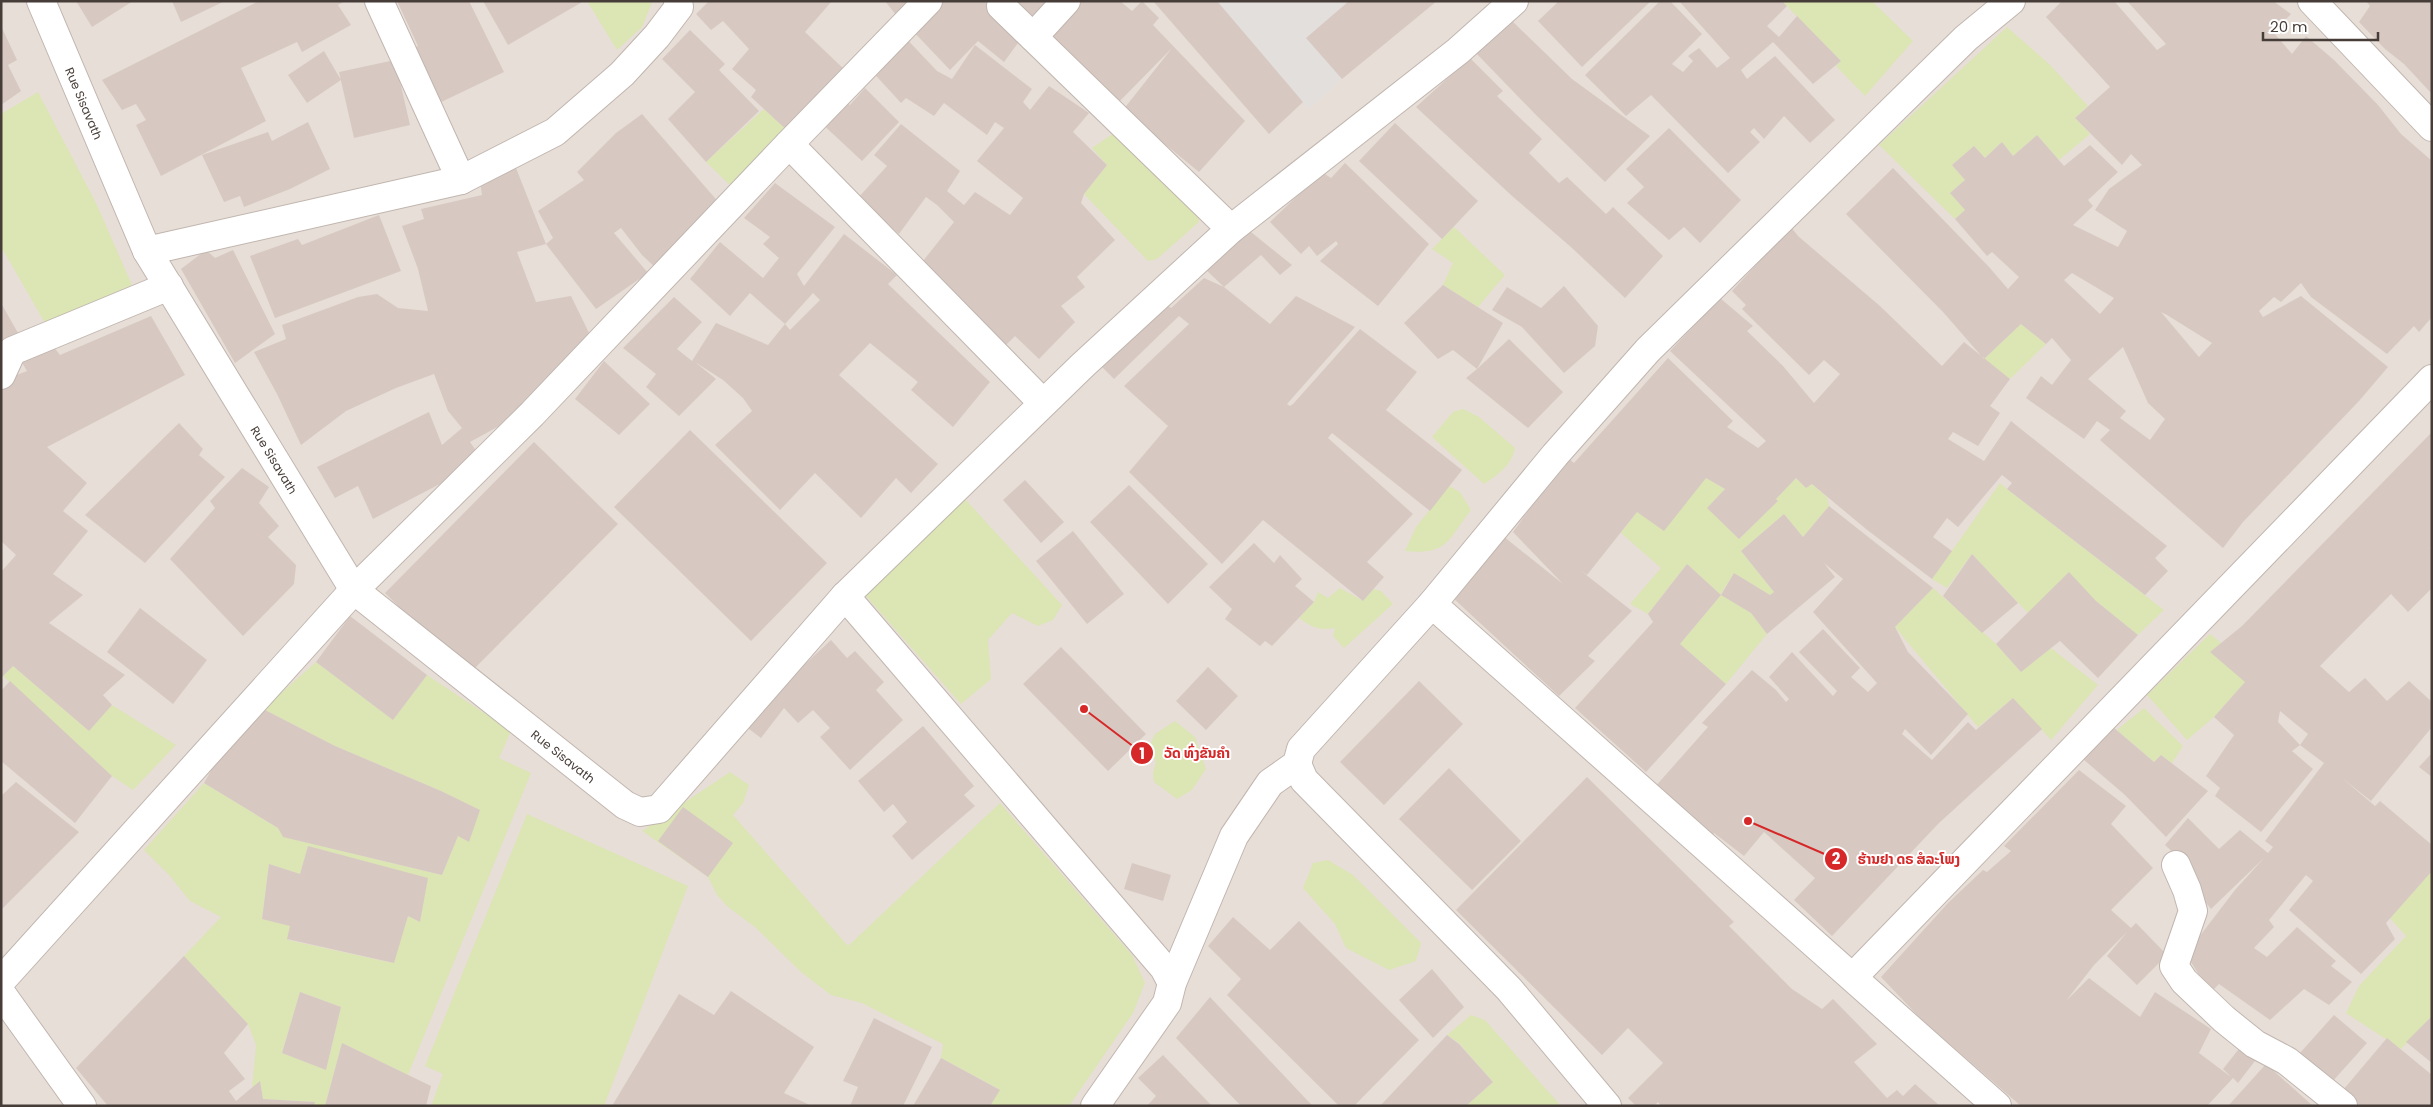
<svg xmlns="http://www.w3.org/2000/svg" width="2433" height="1107" viewBox="0 0 2433 1107" font-family="Poppins,'Noto Sans Lao',sans-serif">
<style>
.residential{fill:#e7ded7}
.green{fill:#dce5b4;fill-rule:evenodd}
.parking{fill:#e2dfdd}
.building{fill:#d7c9c2;fill-rule:evenodd}
.lines{fill:none;stroke-linecap:round;stroke-linejoin:round}
.street-casing{stroke:#c1b6af;stroke-width:30}
.street{stroke:#fff;stroke-width:28}
.labels{text-anchor:middle;dominant-baseline:central;stroke-width:4;stroke-linejoin:round;paint-order:stroke}
.street-label{font-size:12px;fill:#473d38;stroke:#fff}
.leader{fill:none;stroke:#d62828;stroke-width:2}
.callout-dot{fill:#d62828;stroke:#fff;stroke-width:2}
.mark-label{font-size:15px;text-anchor:middle;font-weight:bold;fill:#fff}
.callout-label{font-size:14px;text-anchor:middle;font-weight:bold;fill:#d62828;stroke:#fff;stroke-width:4;stroke-linejoin:round;paint-order:stroke}
</style>
<rect width="100%" height="100%" fill="#f3ede9"/>
<path class="residential" d="M1,1H2432V1106H1Z"/>
<path class="green" d="M587,1H652V3L642,27L617,50Z
M1782,1H1872L1913,41L1865,96L1836,66L1841,61Z
M2007,27L2049,64L2088,106L2075,118L2090,134L2059,160L2037,135L2013,156L2002,142L1985,158L1974,146L1952,165L1965,180L1950,193L1965,210L1955,219L1879,145Z
M38,92L96,203L132,285L45,323L3,250L1,251V114Z
M764,109L790,133L736,191L706,162Z
M1114,133L1198,212L1199,222L1157,259L1148,261L1084,194L1107,165L1092,148Z
M1454,227L1505,275L1478,307L1443,285L1453,263L1432,249Z
M2021,324L2046,344L2010,379L1984,359Z
M1463,409L1479,417L1515,448C1512,465 1498,475 1484,484L1432,437L1453,412Z
M1706,478L1725,489L1708,507L1739,539L1778,501L1776,499L1796,478L1806,488L1812,484L1827,497L1829,506L1803,537L1784,514L1741,551L1774,592L1770,595L1734,573L1721,594L1751,613L1767,634L1726,684L1680,644L1721,595L1687,564L1648,614L1630,604L1661,568L1621,533L1637,512Z
M2000,483L2007,489L2164,610L2138,635L2096,601L2028,613L1972,554L1947,588L1932,579Z
M1449,486L1460,492L1471,510C1447,541 1448,555 1405,551L1416,527Z
M964,498L1062,605L1053,620L1038,626L1012,613L988,640L991,679L961,704L865,595Z
M1340,588L1363,601L1373,589L1381,591L1393,604L1344,648L1333,636L1335,628C1319,631 1311,627 1299,618L1314,602L1318,592L1328,598Z
M1933,588L1996,644L2021,672L2051,648L2098,685L2051,740L2013,698L1978,727L1895,627Z
M2210,634L2221,643L2245,682L2214,717L2187,740L2147,695Z
M316,662L393,720L427,675L511,731L499,758L531,773L408,1075L342,1043L325,1106H314L315,1102L263,1099L260,1082L252,1088L256,1045L248,1024L184,956L221,917L190,901L169,875L144,850L204,783L278,828L284,837L442,875L458,836L469,841L479,810L441,791L335,746L263,709ZM308,846L427,879L420,922L408,916L393,963L288,940L290,926L262,918L269,864L300,874ZM300,992L341,1007L326,1070L282,1052Z
M13,666L89,731L112,705L176,745L133,790L112,776L3,676Z
M2144,708L2183,746L2172,763L2161,755L2154,762L2117,730Z
M1175,721L1195,737L1206,769L1192,790L1177,799L1154,782L1153,773L1156,762L1149,747L1155,734Z
M730,772L749,785L743,803L733,815L848,946L1000,803L1132,955L1145,983L1133,1013L1069,1106H990L999,1089L941,1058L943,1044L862,1003L831,995L801,972L755,927L728,907L717,895L708,877L642,831Z
M527,814L688,886L604,1106H431L443,1074L425,1066Z
M1328,860L1353,875L1421,943L1416,961L1389,970L1346,948L1335,924L1303,888L1313,863Z
M2432,871V1016L2401,1049L2346,1013L2359,986L2406,936L2390,918Z
M1471,1015L1485,1020L1561,1106H1466L1493,1082L1459,1043L1447,1035Z"/>
<path class="parking" d="M1217,1H1349L1306,38L1342,79L1309,109Z"/>
<path class="building" d="M76,1H133L92,27Z
M172,1H225L181,22Z
M259,1H345L338,5L351,25L302,52L297,42L241,68L266,121L161,176L136,125L146,120L136,104L122,110L102,80Z
M397,1H469L504,72L435,105L409,50L418,46Z
M483,1H584L508,45Z
M709,1H832L805,32L846,71L790,133L751,97L756,90L732,69L749,49L723,21L711,30L696,14Z
M885,1H910L896,15Z
M936,1H984L1021,39L1004,62L978,41L950,70L910,28Z
M1015,1H1051L1036,19Z
M1080,1H1120L1132,11L1142,1L1159,18L1153,25L1245,121L1199,172L1123,110L1172,48L1115,106L1045,37Z
M1153,1H1217L1303,102L1269,134Z
M1349,1H1437L1342,79L1306,38Z
M1559,1H1651L1582,67L1538,21Z
M1660,1H1670L1702,34L1672,64L1683,72L1693,61L1688,56L1699,48L1717,68L1730,58L1679,1H1782L1787,6L1767,26L1779,37L1797,16L1841,61L1813,84L1773,42L1741,70L1747,79L1775,56L1835,120L1810,143L1784,116L1764,139L1754,128L1750,132L1760,142L1728,173L1651,95L1626,116L1585,75Z
M2062,1H2114L2157,50L2166,44L2127,1H2273L2291,14L2273,32L2292,54L2306,36L2334,60L2378,105L2401,134L2432,161V317L2419,332L2414,326L2387,354L2311,297L2301,283L2281,302L2274,297L2259,311L2263,317L2301,296L2388,367L2359,401L2243,522L2223,548L2100,440L2110,430L2097,421L2084,439L2026,398L2041,376L2052,385L2071,360L2052,338L2046,344L2021,324L1984,359L1943,312L1846,214L1893,168L1989,267L2008,289L2019,277L1992,252L1987,256L1955,219L1965,210L1950,193L1965,180L1952,165L1974,146L1985,158L2002,142L2013,156L2037,135L2064,166L2090,145L2118,172L2088,200L2093,206L2073,225L2118,247L2127,231L2095,210L2109,189L2142,165L2131,154L2122,165L2075,118L2110,87L2046,17ZM2072,273L2114,298L2100,314L2064,280ZM2161,312L2167,315L2212,343L2199,357ZM2123,347L2148,403L2165,419L2150,440L2120,418L2126,411L2088,379Z
M2366,1H2432V94L2404,64L2385,49L2359,22L2370,6Z
M1511,20L1572,79L1650,136L1605,182L1536,115L1476,53Z
M1,26L17,60L8,65L21,91L1,105Z
M690,30L725,64L719,70L759,111L706,162L668,119L695,92L662,59Z
M901,33L937,71L952,79L975,45L1032,89L1023,102L1030,110L1049,86L1089,113L1073,132L1107,165L1084,194L1081,203L1115,240L1077,277L1085,287L1061,306L1075,322L1039,359L1015,336L1002,349L919,266L954,222L937,205L926,197L899,234L858,198L887,166L874,155L901,124L960,171L947,191L964,205L975,192L1010,215L1023,198L977,161L1004,128L995,122L987,135L944,103L934,116L906,98L901,103L868,67Z
M324,51L341,80L307,103L288,75Z
M1470,58L1503,91L1497,96L1542,139L1529,153L1559,183L1567,177L1606,214L1613,207L1663,256L1625,298L1572,248L1511,195L1416,107Z
M395,60L410,125L354,138L339,72Z
M865,88L899,122L862,161L818,120L838,98L850,105Z
M642,114L721,205L659,271L642,255L621,228L614,233L648,273L596,309L546,244L553,238L538,211L584,180L577,172L616,133Z
M308,122L330,169L290,189L244,207L240,196L224,202L202,155L268,132L272,141Z
M1395,123L1478,201L1442,239L1359,161Z
M1669,128L1741,200L1700,243L1684,227L1669,240L1627,203L1644,187L1626,169Z
M1345,163L1429,244L1378,306L1320,261L1338,244L1336,241L1317,256L1309,246L1301,254L1270,222L1322,172L1331,178Z
M516,168L546,244L517,252L536,302L571,296L591,337L510,420L470,442L477,452L455,476L373,519L358,486L335,498L317,467L429,412L442,445L462,428L448,411L434,374L396,388L346,411L301,445L277,394L254,352L286,339L282,325L358,297L377,294L398,308L428,311L418,269L402,226L424,219L421,209L482,195L480,181Z
M775,183L835,227L797,274L804,286L844,234L897,275L888,284L990,382L953,427L911,390L918,382L870,343L839,375L938,464L911,493L896,478L861,518L815,473L780,510L715,445L752,411L743,398L723,380L695,362L716,379L679,416L646,387L656,374L623,348L674,297L702,322L677,349L692,361L716,323L768,345L785,324L790,330L820,300L813,293L785,324L750,293L730,316L690,279L720,242L763,278L779,258L763,244L770,237L744,218Z
M379,215L401,271L275,318L250,256L298,239L302,245Z
M1791,227L1798,236L1880,306L1942,366L1964,342L2010,379L1990,406L2000,413L1978,446L1953,432L1948,439L1984,461L2011,421L2167,546L2155,558L2168,571L2145,595L2007,489L2012,483L2002,475L1958,527L1947,518L1933,537L1952,551L1932,579L1866,529L1812,484L1806,488L1796,478L1776,499L1778,501L1739,539L1707,508L1725,489L1706,478L1664,531L1637,512L1587,575L1580,570L1632,611L1588,656L1595,661L1559,696L1453,598L1503,536L1563,584L1513,532L1567,457L1574,463L1668,358L1733,421L1727,427L1758,448L1766,441L1670,351L1720,298L1753,326L1747,331L1783,366L1814,403L1840,374L1824,360L1809,375L1742,309L1746,305L1732,291Z
M1246,228L1292,265L1280,275L1261,255L1224,287L1270,324L1296,296L1355,327L1287,404L1290,406L1293,404L1360,329L1417,372L1386,410L1462,470L1430,511L1332,433L1328,438L1413,514L1367,562L1384,577L1363,601L1263,520L1222,564L1129,472L1168,426L1124,386L1189,324L1179,316L1114,379L1098,363L1165,303L1171,308L1204,278L1224,287L1203,267Z
M206,250L215,258L233,250L275,334L235,363L181,269Z
M1443,285L1503,323L1477,369L1509,339L1563,392L1528,428L1466,378L1477,369L1453,350L1438,359L1404,323Z
M1564,286L1598,326L1595,346L1564,373L1522,327L1492,310L1507,287L1541,308Z
M1,303L18,333L1,340Z
M151,316L185,375L47,447L87,483L63,511L88,531L53,574L83,595L49,623L125,675L103,695L112,705L89,731L13,666L1,678V572L16,555L1,541V389L4,380L27,371L20,359L50,342L60,355Z
M604,361L650,404L619,435L575,399Z
M179,423L203,449L199,455L225,477L145,563L85,515Z
M690,430L827,563L751,641L614,507Z
M2432,432V545L2430,548L2432,549V588L2408,612L2391,594L2320,666L2349,692L2365,678L2387,701L2409,681L2432,702V727L2371,801L2342,778L2375,806L2380,801L2432,845V871L2386,923L2395,939L2361,974L2289,910L2313,881L2306,875L2269,920L2274,927L2254,948L2267,957L2297,927L2336,961L2331,966L2352,982L2329,1005L2304,989L2270,1020L2219,984L2210,993L2186,954L2235,890L2264,858L2211,909L2187,879L2194,872L2165,845L2188,818L2219,849L2240,830L2268,853L2273,847L2265,841L2324,763L2300,745L2308,734L2280,711L2278,722L2300,745L2292,751L2313,769L2261,832L2215,796L2220,788L2206,776L2234,735L2214,717L2245,682L2210,652L2242,626Z
M534,442L618,524L468,675L385,593Z
M242,468L269,487L259,503L279,526L268,537L296,565L294,584L243,636L170,559L215,508L210,501Z
M1025,480L1064,522L1041,543L1003,500Z
M1129,485L1208,564L1168,604L1090,522Z
M1829,506L1933,588L1895,627L1908,652L1968,714L1931,755L1905,729L1902,734L1932,760L1968,722L1976,730L2013,698L2042,729L1938,824L1832,936L1794,900L1815,878L1764,832L1744,856L1714,833L1710,837L1654,788L1708,727L1702,723L1752,670L1776,690L1786,702L1789,699L1769,677L1792,652L1833,696L1837,691L1799,652L1823,629L1860,668L1851,677L1868,692L1877,683L1813,612L1843,579L1824,563L1835,577L1767,634L1751,613L1721,595L1734,573L1770,595L1774,592L1741,551L1784,514L1803,537Z
M1073,531L1124,594L1087,624L1036,561Z
M1254,543L1274,563L1280,555L1302,579L1295,586L1314,602L1272,646L1265,641L1260,646L1225,619L1232,609L1209,587Z
M1972,554L2018,603L1982,633L1943,596Z
M1687,564L1721,595L1680,644L1726,684L1646,772L1575,708L1653,622L1648,614Z
M2069,572L2096,601L2138,635L2098,678L2060,641L2021,672L1996,644Z
M140,608L207,660L173,704L107,652Z
M350,616L427,675L393,720L316,662Z
M831,640L847,658L855,651L884,682L876,690L903,720L850,770L820,737L830,728L813,710L798,723L784,708L761,738L745,726L789,679Z
M1061,647L1146,734L1108,771L1023,684Z
M1208,667L1238,696L1206,730L1176,701Z
M10,681L112,776L75,823L1,761V691Z
M1419,681L1463,724L1384,805L1340,762Z
M263,709L335,746L441,791L480,810L469,842L458,836L442,875L283,837L278,828L204,783L222,751Z
M923,726L974,786L964,795L975,806L912,860L892,836L907,822L893,804L884,812L858,781Z
M2113,727L2154,762L2161,755L2208,791L2166,837L2125,795L2083,759Z
M2432,753V777L2419,767Z
M1449,768L1521,841L1472,890L1399,819Z
M2079,770L2126,806L2111,824L2153,868L2111,910L2131,928L2136,923L2167,955L2137,985L2107,956L2127,932L2094,965L2066,1001L2089,978L2140,1017L2155,992L2211,1029L2199,1053L2231,1077L2223,1069L2242,1045L2258,1057L2238,1083L2233,1078L2207,1106H2021L1922,1020L1881,977L1948,903L1983,870L1987,872L2011,851L2004,846Z
M1587,777L1734,922L1729,926L1792,989L1822,1009L1833,999L1877,1044L1854,1062L1887,1098L1897,1090L1903,1096L1915,1084L1940,1106H1661L1658,1102L1654,1106H1636L1628,1098L1663,1063L1628,1028L1602,1055L1456,910Z
M16,782L79,832L1,910V796Z
M683,807L733,843L708,877L658,841Z
M308,846L428,878L420,922L408,916L394,963L287,939L290,926L262,919L269,864L300,874Z
M1132,863L1171,875L1163,901L1124,889Z
M1233,917L1270,950L1299,921L1419,1040L1354,1106H1339L1227,995L1241,979L1208,946Z
M184,956L248,1024L224,1053L245,1079L229,1091L236,1101L260,1081L263,1099L315,1102L314,1106H108L76,1068Z
M1432,969L1464,1007L1433,1038L1399,1000Z
M731,991L814,1047L784,1093L812,1106H612L679,994L714,1015Z
M300,992L341,1007L326,1070L282,1053Z
M1210,997L1306,1099L1313,1106H1241L1176,1038Z
M2334,1015L2367,1043L2332,1082L2300,1053Z
M2432,1016V1063L2406,1042Z
M874,1018L932,1047L903,1106H850L858,1087L843,1081Z
M1447,1035L1459,1044L1493,1082L1466,1106H1380Z
M2387,1038L2432,1075V1106H2360L2343,1090Z
M342,1043L431,1086L426,1106H325Z
M1163,1055L1212,1106H1147L1156,1096L1138,1078Z
M941,1058L1000,1090L990,1106H913Z
M2266,1064L2313,1106H2228Z"/>
<g class="lines">
<g class="street-casing">
<g id="street">
<path id="s1" d="M41,1L147,251L354,590L625,805L640,812L659,809L845,596L1083,365L1231,229L1458,51L1514,1"/>
<path d="M379,1L461,180"/>
<path d="M2312,1L2432,127"/>
<path d="M1001,6L1231,229"/>
<path d="M1033,37L1066,1"/>
<path d="M789,144L1043,403"/>
<path d="M147,251L461,180L555,132L622,74L657,36L679,7L678,1"/>
<path d="M1,375L12,351L169,286"/>
<path d="M845,596L1164,968L1172,983"/>
<path d="M1432,604L1997,1106"/>
<path d="M1297,764L1304,780L1509,989L1607,1106"/>
<path d="M2176,865L2187,890L2193,911L2174,966L2184,981L2224,1019L2255,1044L2287,1061L2343,1106"/>
<path d="M1853,977L2432,379"/>
<path d="M1,981L354,590L532,414L789,144L928,1"/>
<path d="M1,993L82,1106"/>
<path d="M1095,1106L1167,1003L1172,983L1234,836L1270,783L1297,764L1301,749L1432,604L1555,455L1648,350L1966,38L2011,1"/>
</g>
</g>
<use href="#street" class="street"/>
</g>
<g class="labels">
<g class="street-label">
<text stroke="none"><textPath href="#s1" startOffset="111">Rue Sisavath</textPath></text>
<text stroke="none"><textPath href="#s1" startOffset="516">Rue Sisavath</textPath></text>
<text stroke="none"><textPath href="#s1" startOffset="936">Rue Sisavath</textPath></text>
</g>
</g>
<path class="leader" d="M1084 709L1142 753M1748 821L1836 859"/>
<g class="callout-dot">
<circle cx="1084" cy="709" r="5"/>
<circle cx="1748" cy="821" r="5"/>
<circle cx="1142" cy="753" r="12"/>
<circle cx="1836" cy="859" r="12"/>
</g>
<g class="mark-label">
<text x="1142" y="759">1</text>
<text x="1836" y="864">2</text>
</g>
<g class="callout-label">
<text x="1197" y="758">ວັດ ທົ່ງຂັນຄຳ</text>
<text x="1909" y="864">ຮ້ານຢາ ດຣ ສໍລະໂພງ</text>
</g>
<rect width="2433" height="1107" fill="none" stroke="#473d38" stroke-width="5"/>
<path d="M2263 32v8h115v-8" fill="none" stroke="#473d38" stroke-width="2.5"/>
<text x="2270" y="32" font-size="15" fill="#473d38" stroke="#ffffff" stroke-width="4" paint-order="stroke">20 m</text>
</svg>
